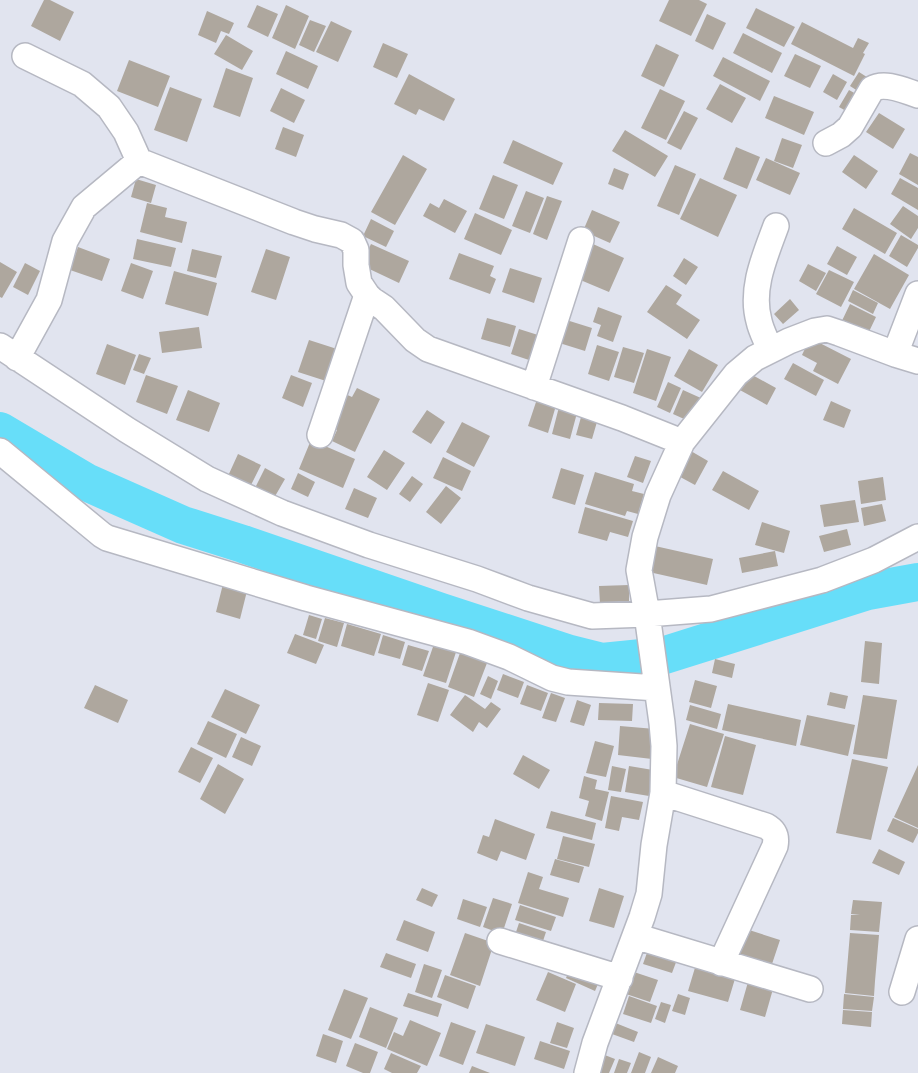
<svg xmlns="http://www.w3.org/2000/svg" width="918" height="1073" viewBox="0 0 918 1073" font-family="'Asap Condensed',sans-serif">
<style>
.lines{fill:none;stroke-linecap:round;stroke-linejoin:round}
.river{stroke:#67def9;stroke-width:38}
.building{fill:#aea79e}
.street-casing{stroke:#b6b8c2;stroke-width:28}
.street{stroke:#fff;stroke-width:25}
</style>
<rect width="100%" height="100%" fill="#e1e4ef"/>
<g class="lines">
<path class="river" d="M0,431L86,482L183,525L243,544L441,612L570,654L602,662L662,656L868,591L918,582"/>
</g>
<path class="building" d="M44,0H50L74,12L60,41L31,26Z
M669,0H699L707,4L691,36L659,21Z
M257,5L278,14L268,37L247,27Z
M286,5L309,16L295,49L272,38Z
M756,8L795,27L784,47L746,28Z
M207,11L234,23L229,34L221,31L216,43L198,35Z
M707,14L726,23L713,50L695,41Z
M310,20L326,26L314,52L299,45Z
M331,21L352,31L338,62L316,52Z
M802,22L853,48L858,38L869,43L863,53L865,54L854,76L791,44Z
M743,33L782,53L772,73L733,53Z
M226,35L253,51L242,70L214,54Z
M383,43L408,54L397,78L373,67Z
M656,44L679,55L664,87L641,76Z
M286,51L318,66L308,89L276,74Z
M795,54L821,66L810,88L784,76Z
M723,57L770,81L760,101L713,76Z
M129,60L170,76L158,107L117,91Z
M226,68L253,78L240,117L213,107Z
M859,72L873,81L864,95L850,86Z
M409,74L455,99L444,121L419,109L416,115L394,104Z
M833,74L847,82L837,100L823,92Z
M720,84L746,98L732,123L706,109Z
M170,87L202,99L187,142L154,130Z
M281,88L305,100L294,123L270,111Z
M660,89L685,101L666,140L641,128Z
M849,90L865,99L855,116L839,107Z
M774,96L814,112L804,135L765,118Z
M684,111L698,118L681,150L667,143Z
M879,113L905,129L893,149L866,132Z
M283,127L304,135L296,157L275,149Z
M625,130L668,156L655,177L612,151Z
M782,138L802,145L793,168L774,161Z
M513,140L563,163L553,185L503,163Z
M736,147L760,157L747,189L723,179Z
M910,153L918,157V185L899,174Z
M403,155L427,169L395,225L371,212Z
M854,155L878,171L866,189L842,172Z
M766,158L800,173L790,195L756,180Z
M675,165L696,174L679,215L657,206Z
M614,168L629,174L623,190L608,184Z
M493,175L518,185L504,219L479,209Z
M700,178L737,195L718,237L680,219Z
M900,178L918,188V210L891,194Z
M136,179L156,185L151,203L131,197Z
M526,191L544,198L530,233L512,226Z
M547,196L562,201L547,240L533,234Z
M444,199L467,211L455,233L423,216L430,203L439,208Z
M147,203L167,208L165,217L187,222L182,243L140,232Z
M903,206L918,216V228L911,239L890,224Z
M854,208L897,233L885,254L842,229Z
M592,210L620,222L610,243L583,231Z
M475,213L512,230L501,255L464,239Z
M371,219L394,231L386,247L363,236Z
M901,235L918,245V248L907,267L889,256Z
M137,239L176,248L171,267L133,259Z
M371,244L409,261L399,283L361,265Z
M593,244L624,258L609,292L578,279Z
M837,246L857,257L847,275L827,264Z
M78,247L110,259L102,281L70,270Z
M192,249L222,256L216,278L187,271Z
M266,249L290,257L276,300L251,292Z
M459,253L494,266L490,276L496,279L490,294L449,279Z
M874,254L909,275L890,309L854,289Z
M684,258L698,267L686,285L673,276Z
M0,262L17,272L2,298L0,297Z
M25,263L40,271L28,295L13,287Z
M131,263L153,271L143,299L121,291Z
M808,264L826,273L816,291L799,281Z
M510,268L542,278L534,303L502,292Z
M829,270L854,282L841,307L816,294Z
M174,271L217,283L208,316L165,304Z
M666,285L682,295L676,304L700,320L687,339L647,312Z
M853,290L878,303L873,314L848,301Z
M790,299L799,310L783,324L774,314Z
M850,304L876,317L865,340L839,327Z
M598,307L622,316L613,342L597,336L601,325L593,322Z
M487,318L516,326L510,347L481,339Z
M560,318L592,328L585,351L553,341Z
M199,327L202,348L162,353L159,332Z
M519,329L538,335L529,360L511,354Z
M810,338L851,359L838,384L813,371L817,363L802,355Z
M309,340L337,349L326,381L298,372Z
M107,344L136,355L125,385L96,374Z
M597,345L619,352L609,381L588,374Z
M623,347L644,353L634,383L614,377Z
M647,349L671,357L656,401L633,393Z
M689,349L718,365L702,392L674,376Z
M139,354L151,358L144,374L133,370Z
M793,363L824,380L816,396L784,379Z
M747,372L776,388L767,405L738,389Z
M146,375L178,386L167,414L136,402Z
M291,375L312,383L303,407L282,398Z
M668,382L681,388L670,413L657,407Z
M357,388L380,399L355,452L332,441L337,430L328,425L343,393L352,397Z
M188,390L220,403L209,432L176,420Z
M683,390L703,399L693,423L673,414Z
M538,396L557,402L548,433L528,426Z
M831,401L851,410L844,428L823,420Z
M559,407L577,413L570,439L552,434Z
M427,410L445,422L431,444L412,432Z
M583,410L599,415L592,439L576,435Z
M462,422L490,436L474,467L446,452Z
M311,440L355,459L343,488L299,469Z
M684,447L708,461L695,485L671,472Z
M384,450L405,463L387,490L367,477Z
M238,454L261,465L250,487L228,476Z
M635,456L651,461L643,483L627,477Z
M443,457L471,471L462,491L433,478Z
M265,468L285,479L274,498L255,488Z
M561,468L584,475L575,505L552,498Z
M723,471L759,491L749,510L712,490Z
M595,472L634,484L632,491L644,494L638,514L627,511L625,516L585,504Z
M298,473L315,482L308,497L291,489Z
M412,476L423,484L410,502L399,494Z
M883,477L886,500L861,504L858,481Z
M446,486L461,498L441,524L426,512Z
M354,488L377,498L368,518L345,509Z
M855,500L859,522L824,527L820,505Z
M882,504L886,521L864,526L861,508Z
M585,507L633,521L628,537L610,532L607,541L578,533Z
M762,522L790,531L784,553L755,545Z
M847,529L851,545L824,552L819,536Z
M646,544L713,559L707,585L640,570Z
M775,551L778,566L742,573L739,558Z
M224,580L248,587L240,619L216,612Z
M629,585V602L600,604L599,586Z
M309,615L322,619L316,639L303,635Z
M325,618L344,623L337,647L318,641Z
M347,624L381,634L374,656L341,646Z
M295,634L324,645L316,664L287,653Z
M383,635L405,642L400,659L378,653Z
M435,641L457,649L446,683L423,676Z
M865,641L882,643L879,684L861,682Z
M408,645L429,651L422,671L402,665Z
M460,653L487,663L474,697L448,687Z
M715,659L735,664L732,678L712,673Z
M503,674L524,682L518,698L497,690Z
M488,676L498,681L491,699L480,694Z
M695,680L717,686L711,708L689,702Z
M428,683L449,690L438,722L417,715Z
M95,685L128,700L118,723L84,708Z
M527,685L548,693L541,711L520,704Z
M225,689L260,705L246,734L211,717Z
M830,692L848,696L845,709L827,705Z
M551,693L565,698L556,722L542,718Z
M465,695L485,709L491,702L501,709L487,728L479,722L473,732L450,715Z
M863,695L897,700L887,759L853,754Z
M577,700L591,705L584,726L570,722Z
M599,703L633,704L632,721L598,720Z
M728,704L801,720L796,746L722,730Z
M690,705L721,714L717,729L686,720Z
M807,715L855,725L848,756L800,745Z
M208,721L237,734L226,758L197,744Z
M690,724L724,734L707,787L673,777Z
M620,726L655,729L652,759L618,755Z
M725,736L756,745L743,795L711,787Z
M241,737L261,746L252,766L232,757Z
M595,741L614,746L606,777L586,773Z
M191,747L213,758L200,783L178,772Z
M523,755L550,770L539,789L513,774Z
M852,759L888,767L871,840L836,833Z
M218,764L244,779L225,814L200,799Z
M918,765V828L894,817Z
M612,766L626,769L621,792L608,790Z
M629,766L653,770L649,796L625,792Z
M584,776L597,780L595,789L609,792L602,821L585,816L589,801L579,798Z
M611,796L643,802L639,820L622,817L619,831L605,828Z
M551,811L596,823L592,840L546,828Z
M893,818L918,829V833L913,843L887,831Z
M495,819L535,834L526,860L501,851L497,861L477,853L483,835L489,837Z
M563,836L595,844L589,867L557,859Z
M879,849L905,862L899,875L872,863Z
M555,859L584,867L579,883L550,875Z
M528,872L543,877L539,889L569,898L563,917L518,903Z
M422,888L438,895L432,907L416,900Z
M599,888L624,896L614,928L589,921Z
M493,898L512,904L502,934L483,927Z
M463,899L487,907L480,927L457,919Z
M853,900L882,902L879,932L850,930L851,915H860L851,914Z
M520,905L556,917L551,931L515,920Z
M404,920L435,932L428,952L396,940Z
M519,923L546,932L540,950L513,941Z
M746,929L780,940L772,964L738,954Z
M465,933L494,943L480,986L450,975Z
M850,933L879,935L875,981L869,980L875,981L874,996L845,993Z
M649,947L678,957L672,973L643,964Z
M386,953L416,964L411,978L380,967Z
M697,961L737,972L728,1002L688,991Z
M424,964L442,970L432,998L415,992Z
M572,964L601,977L595,991L566,978Z
M631,971L658,980L650,1002L623,993Z
M548,972L576,984L565,1012L536,1000Z
M445,975L476,986L468,1009L437,997Z
M750,975L775,982L765,1017L740,1010Z
M344,989L368,998L351,1039L328,1030Z
M408,993L442,1004L438,1017L403,1006Z
M678,994L690,998L685,1015L672,1011Z
M844,994L874,997L872,1011L843,1009Z
M629,996L657,1006L651,1023L623,1014Z
M661,1002L671,1005L665,1023L655,1019Z
M370,1007L398,1018L386,1048L359,1037Z
M843,1010L872,1012L871,1027L842,1024Z
M410,1020L441,1033L427,1066L387,1049L394,1032L403,1036Z
M608,1020L638,1032L634,1042L612,1034L608,1044L600,1041Z
M451,1022L476,1031L463,1065L439,1056Z
M557,1022L574,1028L567,1048L550,1043Z
M486,1024L525,1037L515,1066L476,1053Z
M323,1034L343,1041L336,1063L316,1056Z
M540,1041L570,1051L564,1069L534,1059Z
M355,1043L378,1052L370,1073H363L346,1066Z
M597,1052L615,1059L609,1073H589Z
M639,1052L651,1057L645,1073H631Z
M391,1053L421,1066L417,1073H392L384,1069Z
M658,1057L678,1066L675,1073H651Z
M619,1059L631,1063L627,1073H614Z
M472,1066L490,1073H469Z"/>
<g class="lines">
<g class="street-casing">
<path id="street" d="M25,56L82,84L109,107L126,132L139,161
M826,143L841,135L850,127L872,89C885,81 905,91 918,95
M0,346L127,430L207,479L282,513L369,545L477,579L528,598L592,616L647,614L711,609L822,580L874,560L918,537
M770,350C767,341 761,331 759,321C750,289 765,256 776,226
M895,354L918,294
M17,358L49,300L65,241L84,207L139,161L294,222L315,229L341,235L352,241L356,250V265L359,283L367,295
M534,387L581,240
M320,435L367,295L372,300L384,308L415,340L428,349L622,418L682,442
M0,451L102,535L107,538L306,598L468,642L509,657L552,678L568,682L657,688
M663,793L766,826C775,831 777,836 775,846L721,963
M635,936L810,989
M500,941L620,978
M902,992L918,939
M587,1073L595,1043L642,917L649,894L654,845L663,793L664,746L662,723L647,614L639,570L645,537L658,495L682,442L736,374L755,358L789,341L815,331L827,329L839,333L895,354L918,361"/>
</g>
<use href="#street" class="street"/>
</g>
</svg>
